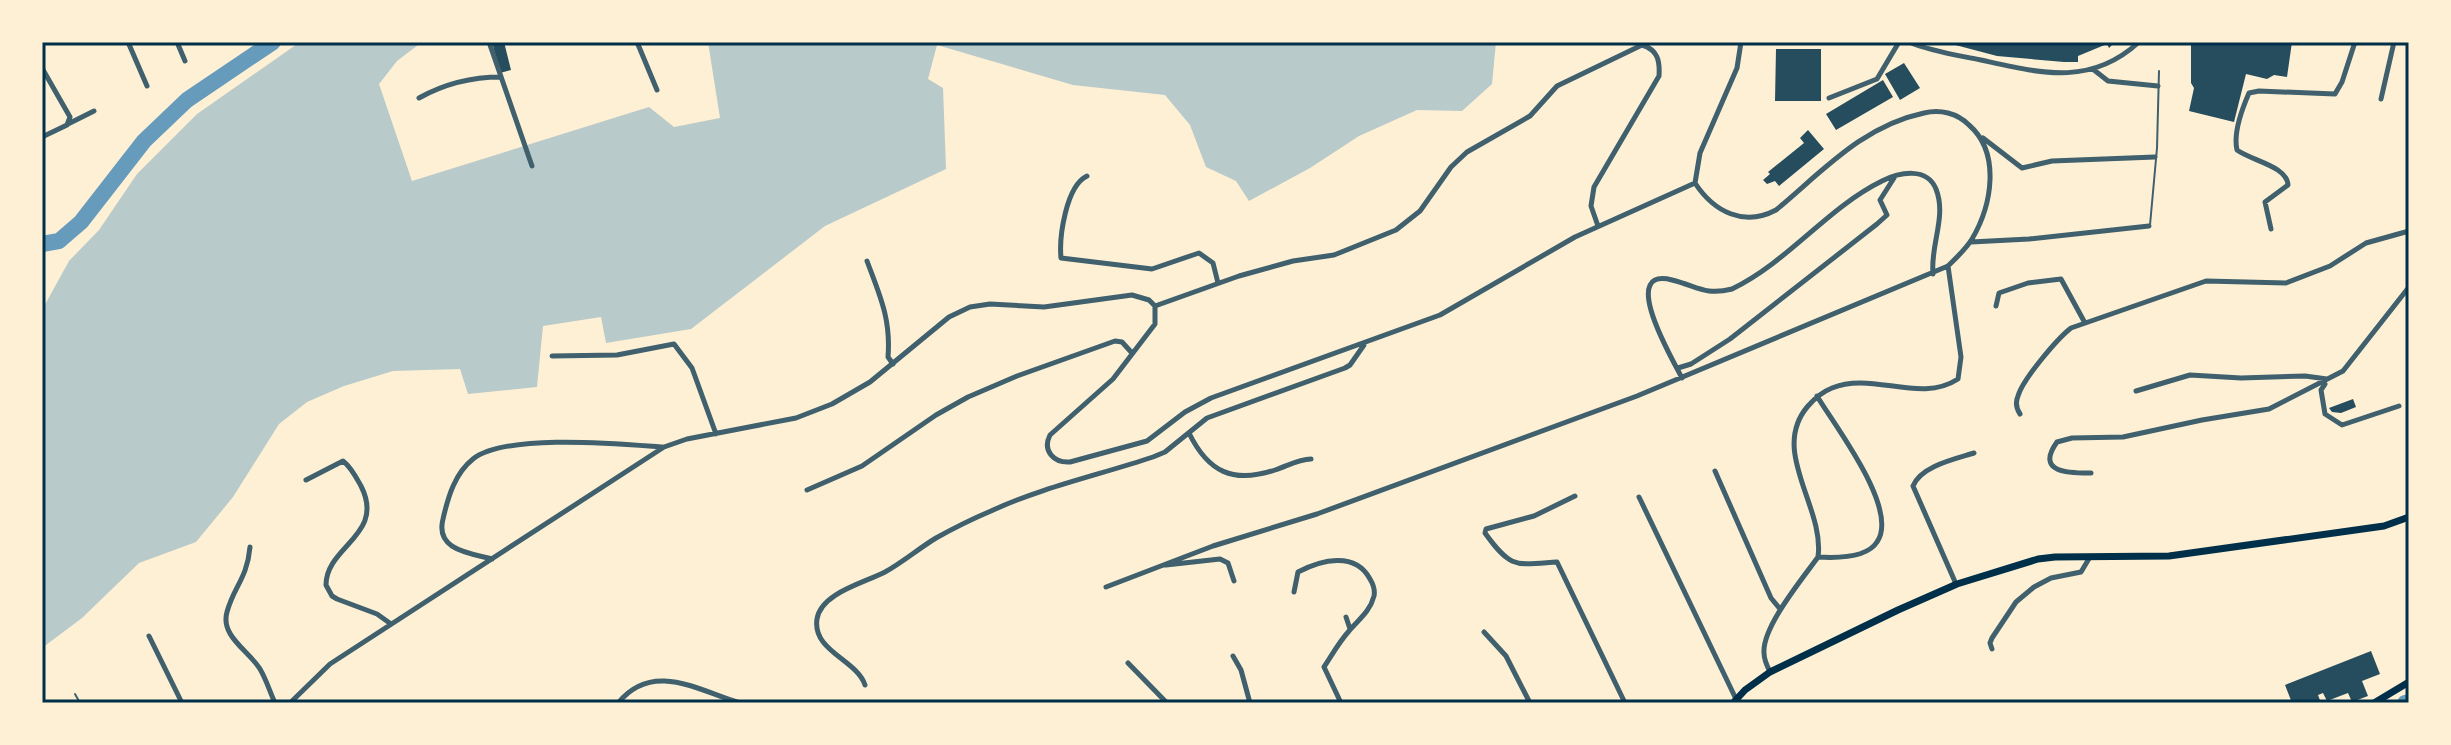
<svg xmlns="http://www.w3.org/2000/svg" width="2451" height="745" viewBox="0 0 2451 745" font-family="'Roboto Condensed',sans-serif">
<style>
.green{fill:#b9caca}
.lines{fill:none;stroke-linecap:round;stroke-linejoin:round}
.river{stroke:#669bbc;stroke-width:16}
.building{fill:#264d5e}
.service{stroke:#3f606c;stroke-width:2}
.minor{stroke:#3f606c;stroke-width:5}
.secondary{stroke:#003049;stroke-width:7}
.neatline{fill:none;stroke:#003049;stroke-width:3}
</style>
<rect width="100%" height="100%" fill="#fdf0d5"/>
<path class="green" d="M300,42H422L397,61L379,84L412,181L649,107L674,127L720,118L708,42H1496L1492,84L1462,111L1417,110L1359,136L1310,168L1249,201L1236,181L1206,167L1190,125L1165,95L1073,85L937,45L928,79L943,88L946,169L825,226L691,329L606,343L601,317L543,326L537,387L468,394L460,369L393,371L344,386L307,402L279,424L233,497L196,542L139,563L82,618L42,648V310L69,261L99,230L137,174L197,114Z"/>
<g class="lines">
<path class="river" d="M42,244L59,241L81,222L144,141L187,100L273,42
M2405,703L2409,702"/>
</g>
<path class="building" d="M492,42H504L511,70L500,73Z
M1944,42L2066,43L2115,42L2109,48L2107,44L2078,56V62H2064L1997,56Z
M2191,42H2292L2287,77L2274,75L2267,79L2246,74L2234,122L2189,111L2194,88L2191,83Z
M1776,49H1821V101H1775Z
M1904,63L1920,88L1900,100L1885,74Z
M1883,80L1893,97L1836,130L1826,114Z
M1808,130L1824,149L1779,186L1775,181L1767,184L1763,180L1770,174L1768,172L1804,143L1800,138Z
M2353,399L2356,407L2341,413L2332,412L2329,408Z
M2371,651L2380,674L2362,681L2368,696L2352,702L2348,693L2327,701L2323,693L2318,695L2321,703H2292L2285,685Z"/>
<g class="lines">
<path class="service" d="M2150,225L2157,148L2159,71
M75,694L80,703
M2073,703L2077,702"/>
<path class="minor" d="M128,42L147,86
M177,42L185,61
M489,42L532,166
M637,42L657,90
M1909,42C1933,52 1957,55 1981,60C2040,73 2090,87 2139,42
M42,68L70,117L67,125L42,137
M2094,70L2108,81L2158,86
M419,98C444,84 472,77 501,77
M1829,98L1877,79L1899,42
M2381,99L2394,42
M68,124L94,111
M1983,138L2022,168L2052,161L2155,157
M1087,176C1066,186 1059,237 1061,258L1152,269L1199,253L1213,263L1218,283
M1695,183L1700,153L1737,68L1741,42
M2271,229L2265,202L2288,185C2287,166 2252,161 2237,150C2233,133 2242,109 2249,93L2259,91L2335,94L2342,82L2355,42
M1971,242L2029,239L2149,226
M867,261C880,296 891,319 888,357L893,364
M1155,306L1239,276L1293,261L1334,255L1396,230L1420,211L1451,167L1467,152L1530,116L1557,86L1642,45C1658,50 1660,61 1659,76L1594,187L1591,206L1598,226
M1996,306L1999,293L2028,283L2061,279L2085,323
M552,356L617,355L674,344L692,368L716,434
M1678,368L1691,364L1730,339L1877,224L1887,215L1880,200L1894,178
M1682,378C1674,362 1617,266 1672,280C1697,286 1705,296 1732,289C1788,262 1827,208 1882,181C1900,172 1927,167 1936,189C1947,217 1930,245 1933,274
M2325,384L2321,390L2325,414L2342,425L2399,406
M2136,391L2190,375L2241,378L2305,376L2327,379
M1817,396C1834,425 1900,509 1877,542C1867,558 1835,558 1818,557
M2020,414C2016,408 2015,403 2018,396C2023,379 2057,339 2071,328L2206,281L2286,283L2330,266L2366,243L2409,231
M1189,433C1208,472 1233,484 1275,470C1287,466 1299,459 1311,459
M1715,471L1771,598L1780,609
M2091,473C2072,473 2034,474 2057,442L2072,438L2123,437L2202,420L2269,409L2343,371L2409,287
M306,480L343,461C351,467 356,477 361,486C386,535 326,546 326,585L332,596L337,599L377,614L391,624
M807,490L862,466L936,415L968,397L1017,376L1115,341L1122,342L1132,353
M1575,496L1534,516L1486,529L1485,533C1511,569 1515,565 1557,562L1625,703
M1639,497L1736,699
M250,547C247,579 234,586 227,612C220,636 249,651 260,669C266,679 270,692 275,703
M492,559C469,553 435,550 443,519C448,497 455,473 473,459C506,433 621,444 663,447
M1166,565L1220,559L1228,563L1234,581
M1956,584L1913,486C1921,466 1955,459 1974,453
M1106,587L1213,546L1317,514L1637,396L1948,266C1956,258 1966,249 1972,239C1992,205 2001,153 1969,125C1957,113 1940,109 1924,113C1862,126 1822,172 1776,210C1744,227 1714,212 1695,183
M1294,592L1298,572C1321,560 1355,551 1370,579C1373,584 1375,591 1374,596C1370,612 1358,620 1349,631C1339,642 1332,655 1324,667L1341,703
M1346,617L1350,629
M1484,632L1506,656L1530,703
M149,636L182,703
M1992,649L1990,643L1992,638L2016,602L2034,587L2051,578L2081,572L2090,557
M1233,656L1241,670L1250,703
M1128,663L1167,703
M1770,672C1767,666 1764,659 1764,653C1762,627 1803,578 1818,557C1825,507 1769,451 1808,406C1815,398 1822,392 1832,388C1872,371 1920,404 1958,379L1961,357L1948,266
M865,685C857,660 812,651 817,619C821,593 864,583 885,572C903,562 918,549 936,538C954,528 972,519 991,511C1043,487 1099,475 1153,457L1165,452L1207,418L1345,368L1350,365L1364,345
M290,703L330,664L664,447L687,439L796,418L832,404L870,382L949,317L970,307L990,304L1044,307L1132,295L1149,300L1155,306V324L1113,379L1050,435C1042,451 1054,463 1070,462L1147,441L1185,412L1211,398L1440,315L1575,237L1695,183
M618,703C653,660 699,691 740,703"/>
<path class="secondary" d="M1733,703L1745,690L1770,672L1898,610L1957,584L2038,559L2055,557L2169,556L2384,526L2409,517
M2374,703L2409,682"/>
</g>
<rect width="2451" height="745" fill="none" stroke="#fdf0d5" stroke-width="88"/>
<rect x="44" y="44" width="2363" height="657" class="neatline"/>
</svg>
